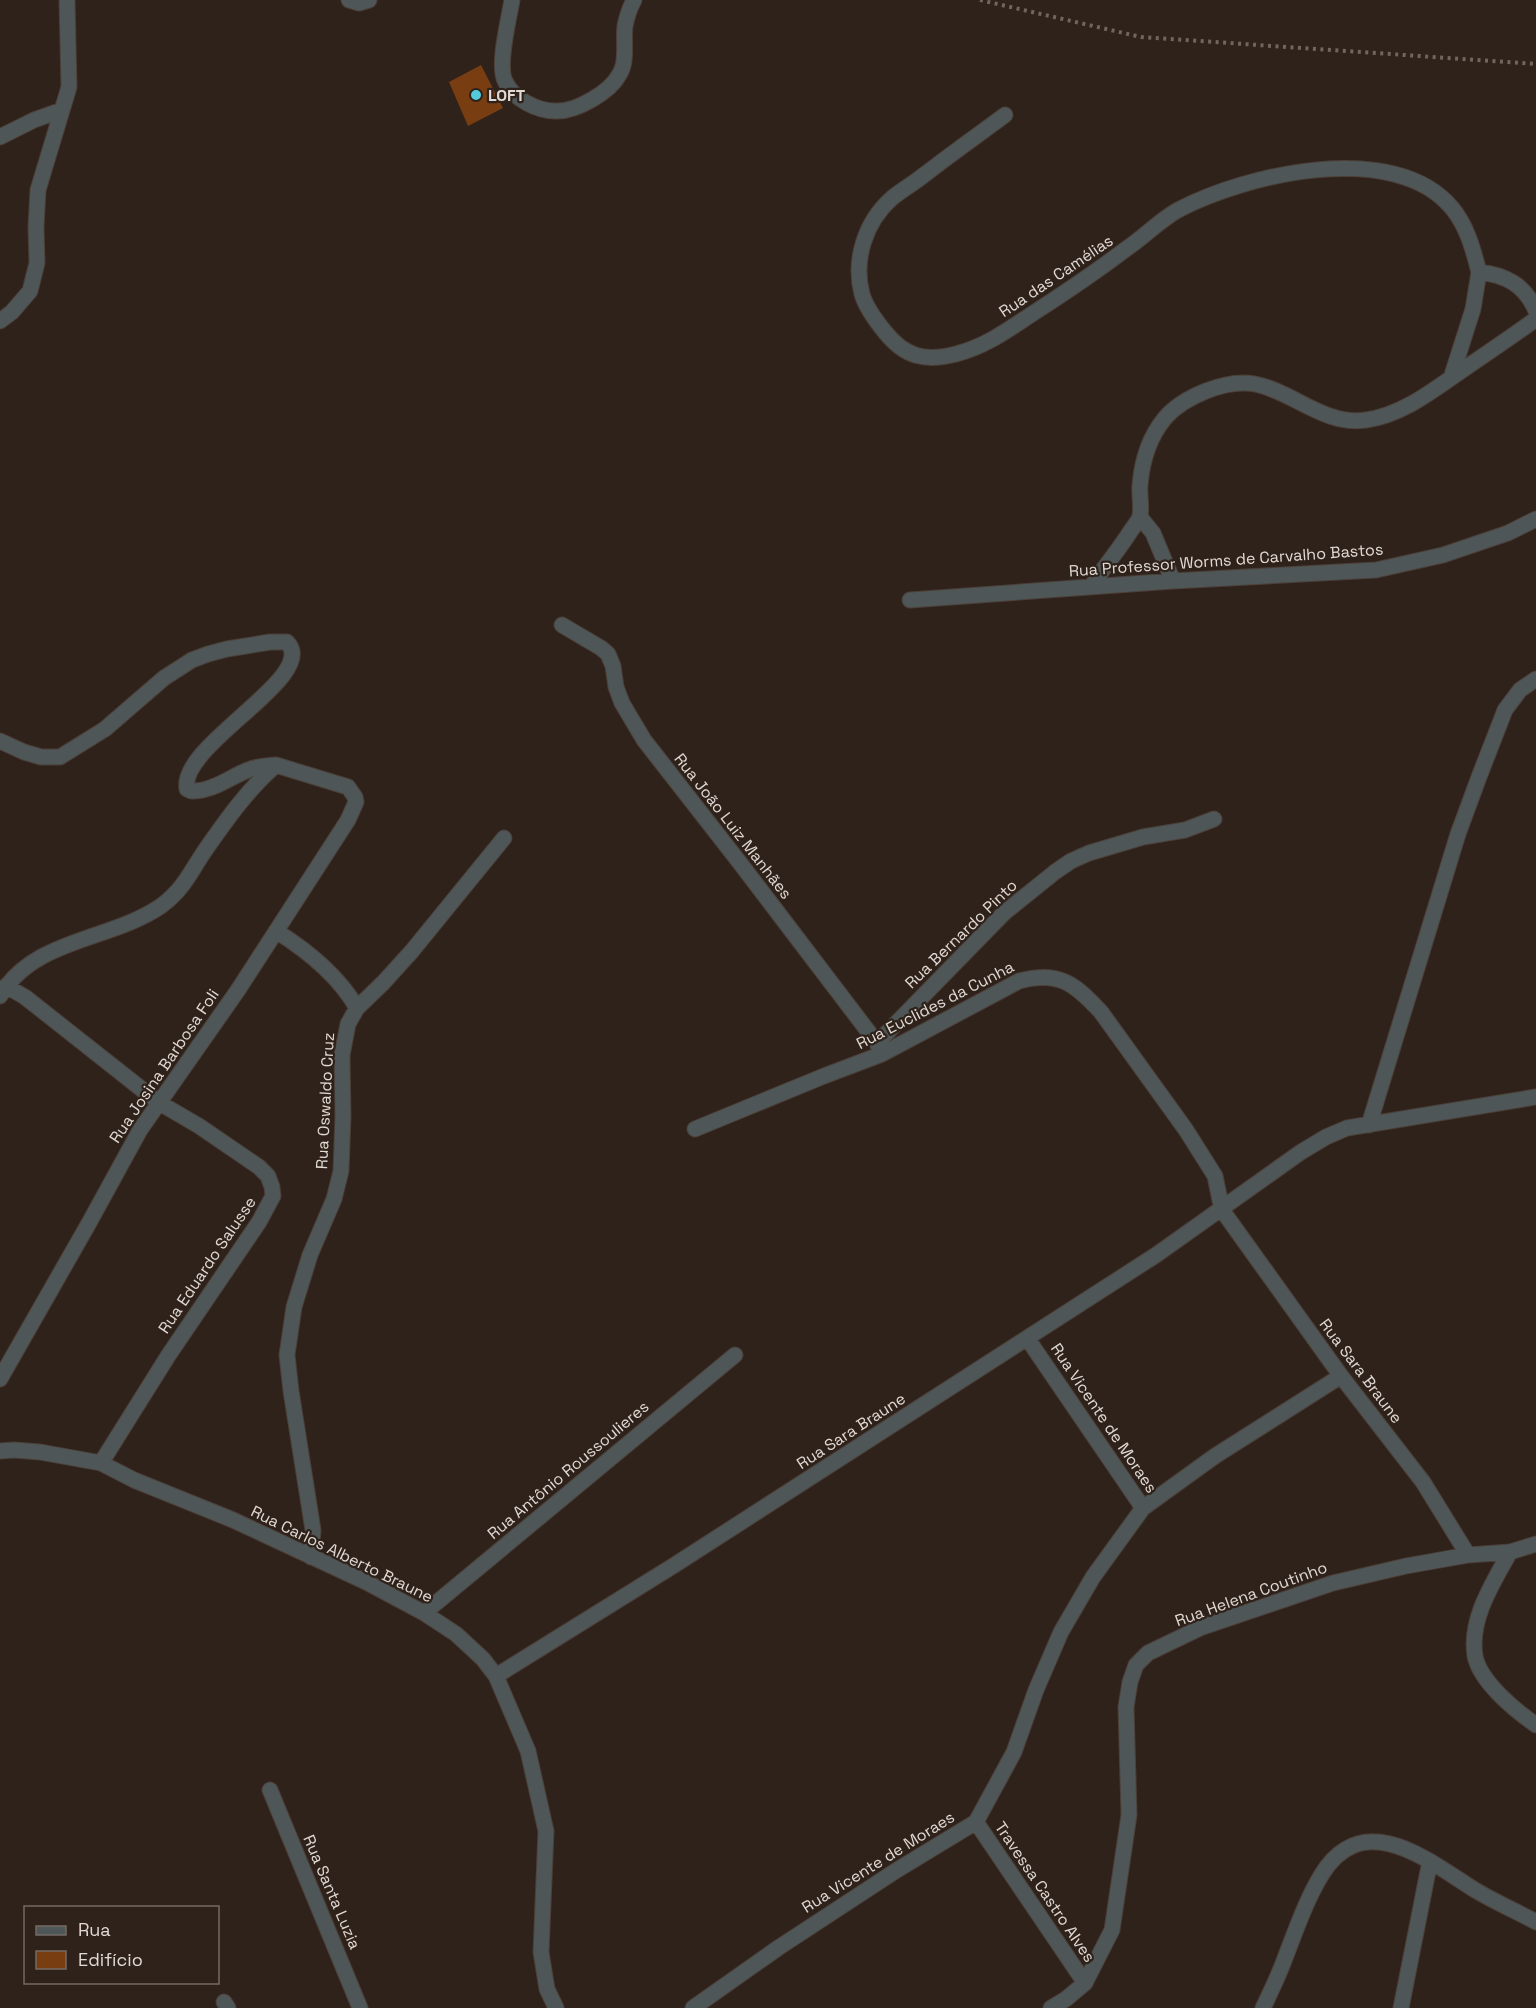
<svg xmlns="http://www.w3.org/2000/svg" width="1536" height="2008" viewBox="0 0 1536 2008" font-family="'Space Grotesk',sans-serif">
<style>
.building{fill:#793d12}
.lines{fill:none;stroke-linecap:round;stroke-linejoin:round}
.minor-casing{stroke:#4b3f38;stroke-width:17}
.path{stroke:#71665f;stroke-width:4;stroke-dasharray:3 4.5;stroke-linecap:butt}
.minor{stroke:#4e5657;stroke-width:15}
.poi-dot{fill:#53cbdb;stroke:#2e221a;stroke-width:2}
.labels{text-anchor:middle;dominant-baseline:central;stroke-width:4.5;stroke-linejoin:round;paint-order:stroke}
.poi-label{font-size:16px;font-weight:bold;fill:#e1d9d4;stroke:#2e221a;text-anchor:start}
.street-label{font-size:16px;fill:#e1d9d4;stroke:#2e221a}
</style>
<rect width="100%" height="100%" fill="#2e221a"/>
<path class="building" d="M481,65L503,108L468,126L449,82Z"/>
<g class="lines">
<g class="minor-casing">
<path id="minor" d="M349,0L359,3L369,0
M512,0C509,19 497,65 505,81C513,99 538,112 558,111C577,111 610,92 619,75C628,62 623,41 625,26C627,16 629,9 634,0
M1005,115C978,135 951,154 924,175C914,183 902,190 892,198C865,222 853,260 862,294C866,308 876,321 885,332C905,357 925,362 956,354C987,346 1009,329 1035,312C1066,292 1097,271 1126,249C1144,237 1160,220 1178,210C1246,174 1395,139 1452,208C1467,226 1473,249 1479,272C1506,275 1525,285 1536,311
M0,137L34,120L62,110
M0,321L12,312L30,291L37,263L36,227L38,190L69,87L67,0
M1451,378L1473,309L1479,272
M1140,517L1153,533L1173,581
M1091,587C1103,568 1118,551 1130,532C1133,527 1139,521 1140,516C1142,507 1139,495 1140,485C1142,461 1150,436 1165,418C1176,405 1191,397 1206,391C1221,385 1239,381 1255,384C1294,392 1324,426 1366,420C1402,415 1432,391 1461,371C1486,354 1511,337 1536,319
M910,600L1173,581L1376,570L1443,555L1508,533L1536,519
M562,625L601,648L608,654L613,666L616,687L622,703L644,740L740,863L877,1043L882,1054
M0,741L24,752L41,757H60L105,729L164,678L192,660L208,654L227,649L270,642H287C321,676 178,745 187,789L191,791C212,792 230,777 248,770C257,766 267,766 276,765L348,787L355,797L356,802L348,820L238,990L140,1130L89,1223L0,1379
M276,931C308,951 338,975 357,1008
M6,986L25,997L158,1102L199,1126L259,1167L268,1176L272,1187L273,1196L259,1222L168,1356L101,1463
M0,996C34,938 110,941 161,906C185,888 190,872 206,849C227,819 248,789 276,765
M877,1043L1004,913L1055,872L1071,861L1089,853L1143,837L1185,830L1214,819
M1369,1125L1458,834L1479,777L1505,710L1520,690L1536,679
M695,1129L824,1076L882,1054L1019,981C1059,970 1075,984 1101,1012L1186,1130L1215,1176L1222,1210L1341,1376L1423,1482L1468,1555
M0,1451L14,1450L40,1452L101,1463L134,1480L233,1520L366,1582L424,1613L456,1634L483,1659L496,1676L528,1751L546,1831L541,1952L547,1989L556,2008
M1143,1508L1215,1456L1341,1376
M1510,1552C1493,1583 1469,1619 1475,1656C1480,1682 1516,1711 1536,1725
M311,1557L313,1530L291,1391L287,1355L294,1307L310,1255L334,1199L341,1171L343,1116L342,1055L348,1024L357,1008L383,983L412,951L504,838
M424,1613L735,1355
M496,1676L673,1566L1156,1255L1301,1152L1326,1137L1347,1128L1536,1097
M270,1790L360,2008
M976,1822L1085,1983
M224,2002L228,2008
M693,2008L778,1948L897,1870L976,1822L1014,1752L1036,1690L1061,1632L1093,1577L1143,1508L1027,1338
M1051,2008L1066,1999L1085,1983L1112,1930L1129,1815L1126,1707L1130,1682L1136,1665L1148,1653L1200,1628L1333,1583L1406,1566L1468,1555L1510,1552L1536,1544
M1263,2008C1271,1991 1279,1975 1285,1958C1296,1930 1306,1900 1322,1874C1364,1807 1429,1861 1475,1890C1495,1902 1516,1911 1536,1922
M1401,2008L1430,1861"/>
</g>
<path class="path" d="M980,0L1141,37L1536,64"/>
<use href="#minor" class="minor"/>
</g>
<circle class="poi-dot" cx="476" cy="95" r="6"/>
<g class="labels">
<g class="poi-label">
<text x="488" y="95">LOFT</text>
</g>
<g class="street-label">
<text transform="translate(1056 276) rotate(-34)">Rua das Camélias</text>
<text transform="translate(1226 560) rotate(-4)">Rua Professor Worms de Carvalho Bastos</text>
<text transform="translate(733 826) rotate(52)">Rua João Luiz Manhães</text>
<text transform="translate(961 934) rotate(-44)">Rua Bernardo Pinto</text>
<text transform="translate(935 1005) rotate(-27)">Rua Euclides da Cunha</text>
<text transform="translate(164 1066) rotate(-56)">Rua Josina Barbosa Foli</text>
<text transform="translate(325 1101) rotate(-87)">Rua Oswaldo Cruz</text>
<text transform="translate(207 1265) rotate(-56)">Rua Eduardo Salusse</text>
<text transform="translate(1361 1371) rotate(53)">Rua Sara Braune</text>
<text transform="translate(1104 1418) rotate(56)">Rua Vicente de Moraes</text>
<text transform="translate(851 1431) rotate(-33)">Rua Sara Braune</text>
<text transform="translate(568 1470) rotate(-40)">Rua Antônio Roussoulieres</text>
<text transform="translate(342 1554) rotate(26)">Rua Carlos Alberto Braune</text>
<text transform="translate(1251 1594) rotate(-20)">Rua Helena Coutinho</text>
<text transform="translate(878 1862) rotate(-32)">Rua Vicente de Moraes</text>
<text transform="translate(332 1892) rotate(67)">Rua Santa Luzia</text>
<text transform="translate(1045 1892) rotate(56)">Travessa Castro Alves</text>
</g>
</g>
<rect x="24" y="1906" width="195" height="78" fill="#2e221a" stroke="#766b64" stroke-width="1.5"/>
<rect x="36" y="1926" width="30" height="9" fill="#4e5657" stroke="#766b64" stroke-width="1.5"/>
<text x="78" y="1936" font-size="18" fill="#e1d9d4">Rua</text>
<rect x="36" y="1951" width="30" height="18" fill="#793d12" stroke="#766b64" stroke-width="1.5"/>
<text x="78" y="1966" font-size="18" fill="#e1d9d4">Edifício</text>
</svg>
